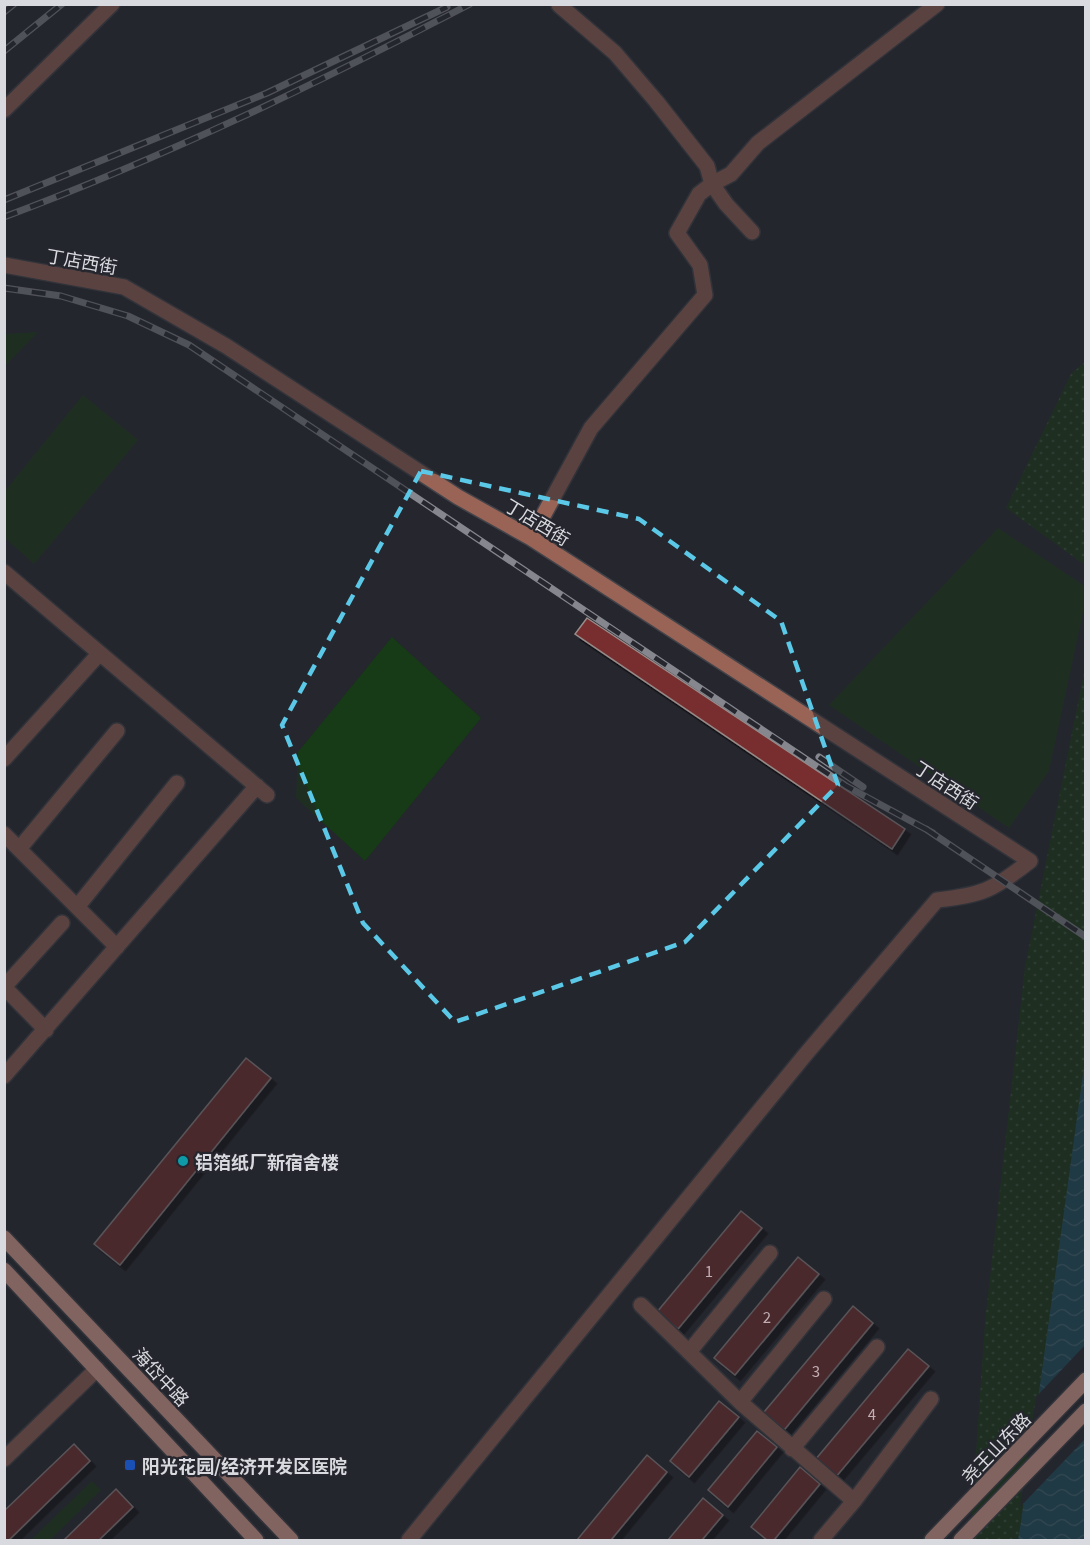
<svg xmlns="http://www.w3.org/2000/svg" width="1090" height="1545" viewBox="0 0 1090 1545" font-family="Georgia,'Noto Sans SC',serif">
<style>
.grass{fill:#173b16}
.park{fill:url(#park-dots)}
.water{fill:url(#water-waves)}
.pier{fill:#25262e}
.building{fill:#782f2f;stroke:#988c8b;stroke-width:1.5;filter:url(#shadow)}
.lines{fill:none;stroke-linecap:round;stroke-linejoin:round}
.minor-casing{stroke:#42434a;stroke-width:18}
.major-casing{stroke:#42434a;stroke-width:18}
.minor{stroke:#996455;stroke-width:15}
.major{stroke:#f1ae9c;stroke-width:15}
.rail-casing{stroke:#86878e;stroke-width:7}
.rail{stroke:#25262e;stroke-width:4.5;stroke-dasharray:14;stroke-linecap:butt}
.marked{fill:none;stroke:#5ac8e6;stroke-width:4.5;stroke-dasharray:12 8;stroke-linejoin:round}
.culture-dot{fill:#0f9aa8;stroke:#25262e;stroke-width:2}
.transit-dot{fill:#1a4fb4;stroke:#25262e;stroke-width:2}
.labels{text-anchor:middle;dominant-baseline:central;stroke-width:4.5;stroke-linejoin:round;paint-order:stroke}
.number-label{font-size:15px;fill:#c1afb3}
.street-label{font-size:18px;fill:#d9dadf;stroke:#25262e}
.poi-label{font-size:18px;font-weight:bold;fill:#d9dadf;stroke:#25262e;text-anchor:start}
</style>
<defs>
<pattern id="park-dots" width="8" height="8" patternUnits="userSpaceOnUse" patternTransform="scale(1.5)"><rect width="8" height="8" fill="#173b16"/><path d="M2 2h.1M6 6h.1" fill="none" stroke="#385737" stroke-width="1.8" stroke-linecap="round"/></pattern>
<pattern id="water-waves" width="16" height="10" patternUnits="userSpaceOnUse" patternTransform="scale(1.5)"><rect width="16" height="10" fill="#1c5362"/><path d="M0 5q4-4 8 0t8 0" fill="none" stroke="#3c6b78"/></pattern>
<filter id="shadow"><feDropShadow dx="5.5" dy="5.5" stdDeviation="0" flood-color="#0009"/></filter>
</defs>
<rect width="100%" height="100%" fill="#25262e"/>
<path class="grass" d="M38,332L5,366V334Z
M83,395L138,440L34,564L5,538V491Z
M998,528L1086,587L1085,603L1049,771L1009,828L829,705Z
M392,637L481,718L365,861L296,798L298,752Z
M92,1481L101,1490L50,1540H31Z"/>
<path class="park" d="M1085,362V565L1006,508L1071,374Z
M1085,668V1540H970L985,1322L1025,967Z"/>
<path class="water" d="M1085,1060V1540H1018L1021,1522Z"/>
<path class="pier" d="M1085,1345V1439L1020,1507L1036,1397Z"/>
<path class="building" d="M587,618L905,829L892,849L575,634Z
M246,1058L271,1078L120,1265L94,1244Z
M741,1211L762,1228L678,1329L657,1312Z
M798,1257L819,1274L735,1375L714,1358Z
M853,1306L873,1323L780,1435L759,1418Z
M908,1349L929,1366L835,1478L815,1460Z
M719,1401L739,1417L689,1477L670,1461Z
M757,1431L777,1447L728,1507L708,1490Z
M74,1444L90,1461L9,1540H4V1511Z
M647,1455L667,1472L611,1540H577Z
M800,1467L820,1484L774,1540H767L751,1527Z
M116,1489L133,1507L99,1540H64Z
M703,1498L723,1515L702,1540H668Z"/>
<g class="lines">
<g class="minor-casing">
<path id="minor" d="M559,5L615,53L656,101L707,166L712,184L726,204L752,232
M4,110L112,4
M4,265L124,287L226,346L458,497L531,538L1030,861C993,890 983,895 937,900L805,1055L409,1540
M531,538L591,428L705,295L700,265L677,233L699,194L712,184L731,174L758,143L937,4
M4,572L267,795
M4,759L99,654
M4,834L117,947
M19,849L117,731
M77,907L177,783
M4,987L62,923
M4,987L46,1030
M4,1076L257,786
M641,1305L740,1402L854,1501L821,1540
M689,1352L770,1253
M740,1402L824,1299
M792,1449L877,1347
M4,1459L97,1369
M854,1501L931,1399"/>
</g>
<g class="major-casing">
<path id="major" d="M4,1238L291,1540
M4,1270L256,1540
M932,1540L1086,1380
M961,1540L1086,1411"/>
</g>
<use href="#minor" class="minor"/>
<use href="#major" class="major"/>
<g class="rail-casing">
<path id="rail" d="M4,12L14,4
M4,51L62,4
M4,200L267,93L447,7
M4,217C165,157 318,83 470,4
M4,288L61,296L128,316L189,345L846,786L933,833
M819,757L863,787
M926,829L1086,937"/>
</g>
<use href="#rail" class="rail"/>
</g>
<path d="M0 0H1090V1545H0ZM421,471L639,519L781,621L838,785L685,942L455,1022L363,923L282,725Z" fill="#25262e" fill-opacity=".55" fill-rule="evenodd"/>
<path class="marked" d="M421,471L639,519L781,621L838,785L685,942L455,1022L363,923L282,725Z"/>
<circle class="culture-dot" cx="183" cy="1161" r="6"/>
<rect class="transit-dot" x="124" y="1459" width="12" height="12" rx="3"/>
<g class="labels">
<g class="number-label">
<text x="709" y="1270">1</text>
<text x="767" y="1316">2</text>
<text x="816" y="1370">3</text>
<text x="872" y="1413">4</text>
</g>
<g class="street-label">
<text transform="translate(82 260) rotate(10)">丁店西街</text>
<text transform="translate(538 521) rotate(31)">丁店西街</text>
<text transform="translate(947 784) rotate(33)">丁店西街</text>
<text transform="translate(162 1376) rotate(47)">海岱中路</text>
<text transform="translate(995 1447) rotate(-46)">尧王山东路</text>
</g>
<g class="poi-label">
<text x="195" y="1161">铝箔纸厂新宿舍楼</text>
<text x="142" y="1465">阳光花园/经济开发区医院</text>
</g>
</g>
<rect width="1090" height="1545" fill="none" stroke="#d9dadf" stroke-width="12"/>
</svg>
